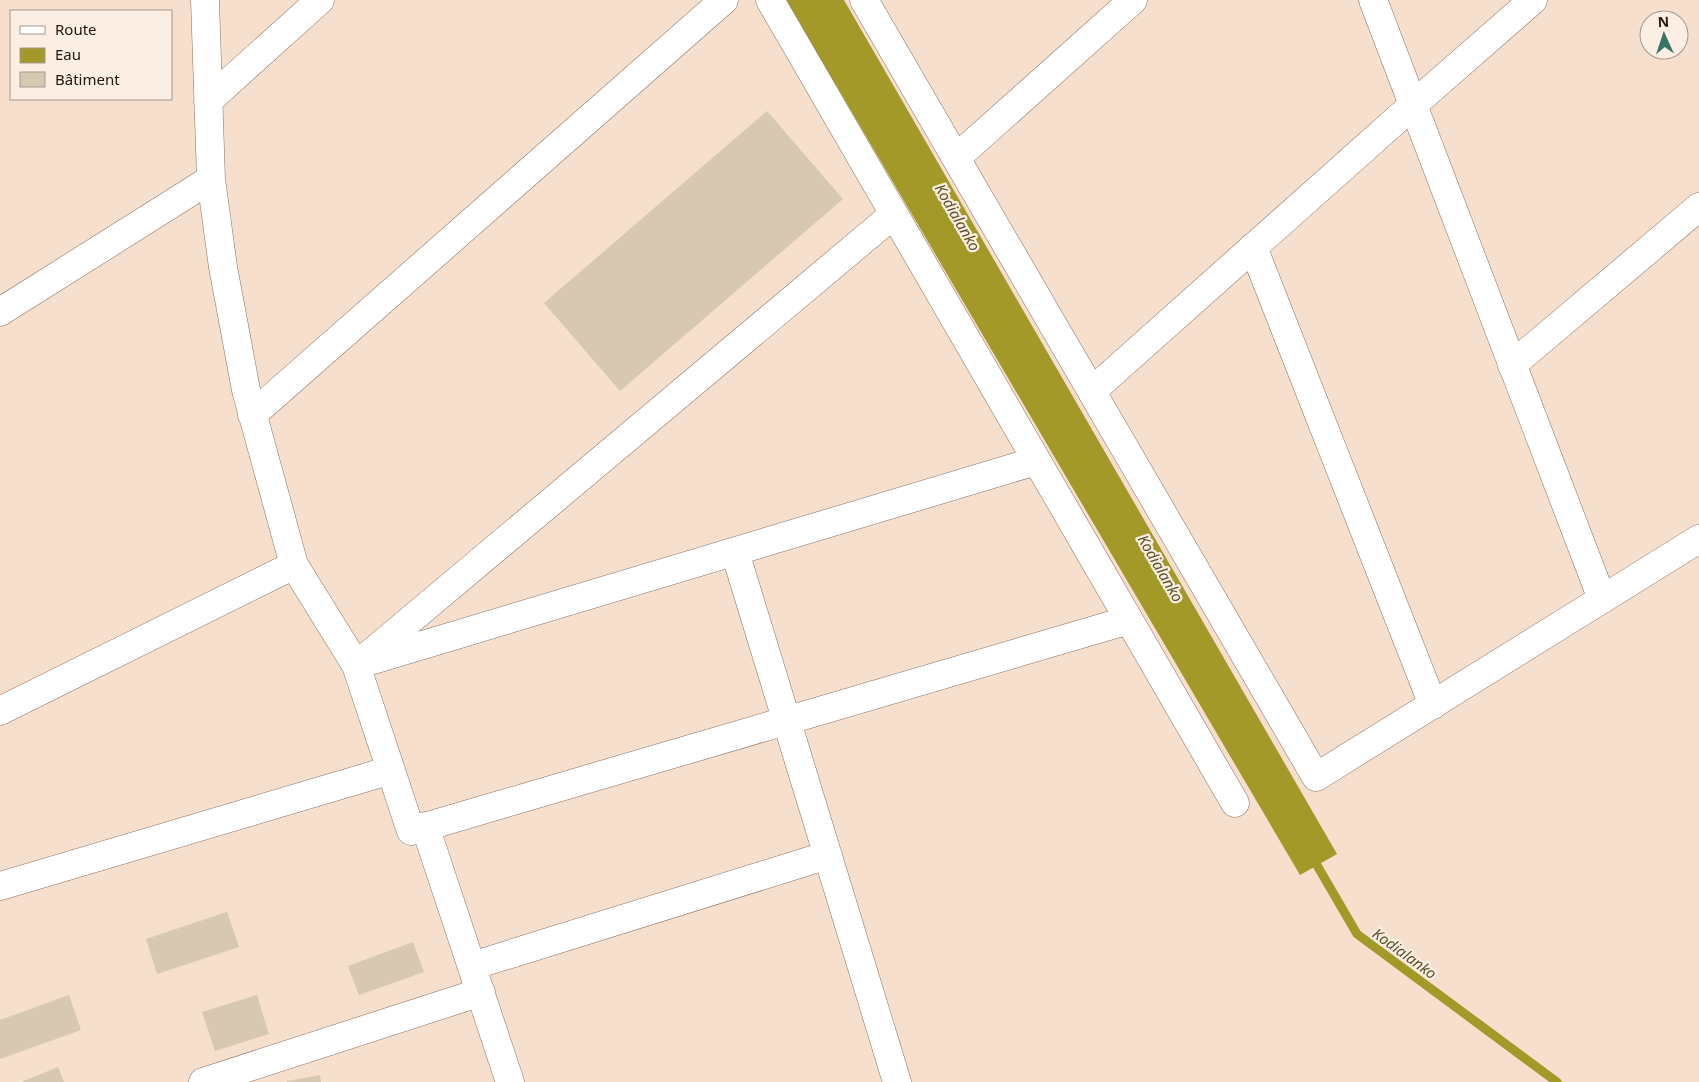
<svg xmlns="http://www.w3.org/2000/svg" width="1699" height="1082" viewBox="0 0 1699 1082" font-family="'Noto Sans',sans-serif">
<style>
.water{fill:#a39928}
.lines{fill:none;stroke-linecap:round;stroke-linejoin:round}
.stream{stroke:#a39928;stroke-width:9}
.building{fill:#d6c8b1}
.minor-casing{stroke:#867162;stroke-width:29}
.minor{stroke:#fff;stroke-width:28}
.labels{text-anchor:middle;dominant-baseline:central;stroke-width:4.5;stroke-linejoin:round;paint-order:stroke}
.water-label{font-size:15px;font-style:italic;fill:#575327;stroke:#fceee3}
</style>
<rect width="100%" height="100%" fill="#f6dfcd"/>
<path class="water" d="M786,0H844L1337,854L1300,875Z"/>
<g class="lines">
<path class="stream" d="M1311,855L1357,934L1557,1082"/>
</g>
<path class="building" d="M767,111L843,199L620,391L544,303Z
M227,912L239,947L157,974L146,939Z
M413,942L424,972L359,995L348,966Z
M69,995L81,1030L0,1059V1020Z
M257,995L269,1034L215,1051L202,1012Z
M58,1067L64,1082H21Z
M320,1075L321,1082H287V1081Z"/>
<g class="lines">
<g class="minor-casing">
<path id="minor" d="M205,0L211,179L223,267L246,390L294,565L356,665L411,831L1129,620
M770,0L1235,803
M864,0L1316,777L1699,539
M1373,0L1602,599
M208,101L320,0
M956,158L1133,0
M1253,247L1433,705
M0,312L211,179
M1512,365L1699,207
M1092,391L1413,105L1533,0
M252,415L724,0
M735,552L897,1082
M365,658L893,215
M356,665L1036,461
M0,711L294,565
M425,826L510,1082
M0,886L391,770
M472,966L828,855
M203,1082L481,992"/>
</g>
<use href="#minor" class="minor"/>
</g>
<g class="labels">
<g class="water-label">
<text transform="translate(958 217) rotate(60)">Kodialanko</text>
<text transform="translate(1161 568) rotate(60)">Kodialanko</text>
<text transform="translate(1405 953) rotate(36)">Kodialanko</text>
</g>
</g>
<rect x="10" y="10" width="162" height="90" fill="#fceee3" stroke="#a4988f"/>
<rect x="20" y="26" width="25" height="8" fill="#ffffff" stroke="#a4988f"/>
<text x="55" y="35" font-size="15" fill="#1f1710">Route</text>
<rect x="20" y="48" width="25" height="15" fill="#a39928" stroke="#a4988f"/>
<text x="55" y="60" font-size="15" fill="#1f1710">Eau</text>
<rect x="20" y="72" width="25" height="15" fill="#d6c8b1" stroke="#a4988f"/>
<text x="55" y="85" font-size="15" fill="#1f1710">Bâtiment</text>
<g transform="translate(1664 35) rotate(357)"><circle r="24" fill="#fceee3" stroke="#a4988f"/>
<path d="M0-4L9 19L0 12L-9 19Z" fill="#367664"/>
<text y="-8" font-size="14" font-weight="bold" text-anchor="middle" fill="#1f1710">N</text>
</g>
</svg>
